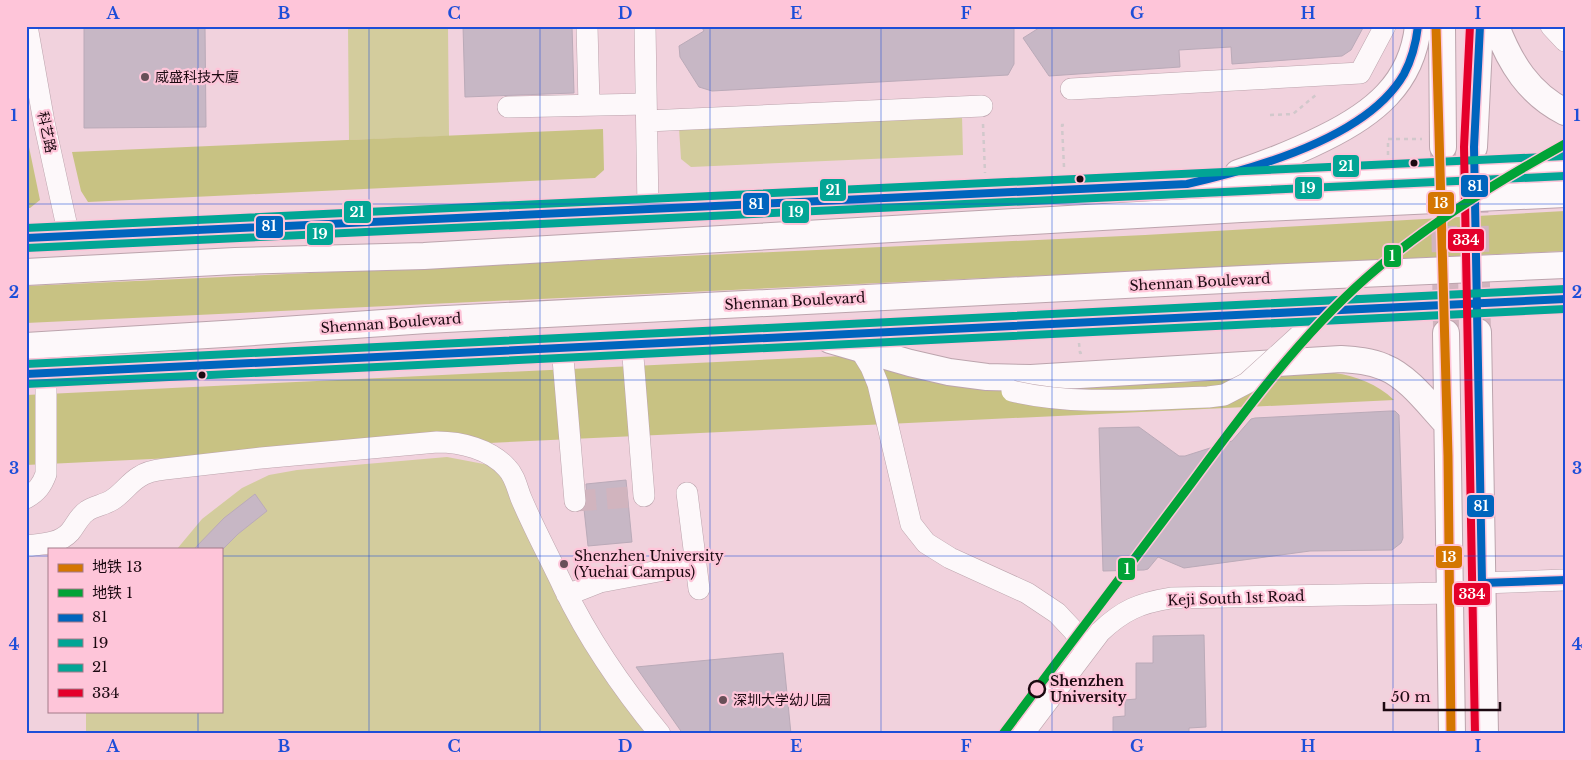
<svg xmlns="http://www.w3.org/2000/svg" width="1591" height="760" viewBox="0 0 1591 760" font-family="'Libre Baskerville','Noto Sans SC',serif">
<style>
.green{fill:#d3cc9d}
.forest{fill:#c8c283}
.building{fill:#c7b7c5;stroke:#baaab8}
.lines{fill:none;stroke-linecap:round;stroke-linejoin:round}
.minor-tunnel{stroke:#d1b4be;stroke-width:21;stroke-dasharray:21 11;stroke-linecap:butt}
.major-tunnel{stroke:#d1b4be;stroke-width:26;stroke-dasharray:26 13;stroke-linecap:butt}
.minor-casing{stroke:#bca4ad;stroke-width:22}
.major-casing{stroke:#bca4ad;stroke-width:28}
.path{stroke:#d1c8cb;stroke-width:2.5;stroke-dasharray:4 4;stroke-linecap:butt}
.minor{stroke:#fdf8fa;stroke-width:21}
.major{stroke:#fdf8fa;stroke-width:26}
.minor-bridge-casing{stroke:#bca4ad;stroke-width:22;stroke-linecap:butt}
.minor-bridge{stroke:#fdf8fa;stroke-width:21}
.bus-1-casing{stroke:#fec5d9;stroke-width:11}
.bus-2-casing{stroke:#fec5d9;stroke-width:11}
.bus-3-casing{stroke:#fec5d9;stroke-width:11}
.bus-4-casing{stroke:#fec5d9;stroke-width:11}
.bus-1{stroke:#0065bd;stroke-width:8}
.bus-2{stroke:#02a595;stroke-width:8}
.bus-3{stroke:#02a595;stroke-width:8}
.bus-4{stroke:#e4002b;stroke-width:8}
.metro-1-casing{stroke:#fec5d9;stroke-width:12}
.metro-2-casing{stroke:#fec5d9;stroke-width:12}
.metro-1{stroke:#d47601;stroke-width:9}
.metro-2{stroke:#01a337;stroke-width:9}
.grid{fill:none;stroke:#1d4ed8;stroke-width:1;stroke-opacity:0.55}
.poi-dot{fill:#674f58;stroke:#fec5d9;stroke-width:2}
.bus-dot{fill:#1c0911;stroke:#fec5d9;stroke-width:2}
.stop-dot{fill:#fec5d9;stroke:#1c0911;stroke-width:2.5}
.labels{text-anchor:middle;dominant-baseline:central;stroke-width:4.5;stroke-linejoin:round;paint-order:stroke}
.poi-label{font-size:14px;fill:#1c0911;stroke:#fec5d9;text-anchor:start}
.street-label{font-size:14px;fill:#1c0911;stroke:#fec5d9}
.stop-label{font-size:14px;font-weight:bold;fill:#1c0911;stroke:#fec5d9;text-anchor:start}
.line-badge{stroke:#fec5d9;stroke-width:2}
.badge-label{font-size:14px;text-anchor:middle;font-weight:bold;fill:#fff}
.neatline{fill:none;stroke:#1d4ed8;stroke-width:2}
.grid-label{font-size:16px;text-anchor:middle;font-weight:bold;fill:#1d4ed8}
</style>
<rect width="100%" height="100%" fill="#f1d2dd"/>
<path class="green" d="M348,26H448L449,136L349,140Z
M962,116L963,155L691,167L681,159L679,128Z
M447,457L489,465L502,474L649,734H86V711H221V549H177L202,519L242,488L269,475L297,470Z"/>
<path class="forest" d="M603,129L604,170L595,178L88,202L81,191L72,152Z
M26,147H29L40,200L30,208H26Z
M1565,211V251L26,323V286L1145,235Z
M863,355L971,378L1334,373C1357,376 1377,384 1394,400L26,465V395Z"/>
<path class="building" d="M463,26H572L574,93L465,97Z
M701,26H1014V64L1008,75L712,91L699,87L680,57L679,46L704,31Z
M1042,26H1364L1351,50L1342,56L1232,64L1231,47L1179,50L1180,67L1049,76L1023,38Z
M84,27H205L206,127L84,128Z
M1390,411H1395L1399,415L1403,538L1401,543L1392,550L1310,551L1184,568L1158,557L1148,569L1144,570L1103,571L1099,428L1139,427L1179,456H1185L1232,441L1251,419L1255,418Z
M626,480L632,542L588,546L584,509L587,500L586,484Z
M255,494L267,511L238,534L223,549H194L224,518Z
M1204,635L1206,727L1189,728V734H1113V717L1125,716V700L1136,699V663H1153V636Z
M783,653L791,734H683L636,667Z"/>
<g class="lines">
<path class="minor-tunnel" d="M575,501L644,496"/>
<path class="major-tunnel" d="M1443,148L1446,327
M1474,148L1478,332"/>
<g class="minor-casing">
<path id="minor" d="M27,26L44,122L69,236
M587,26L589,105
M645,26L648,209
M1551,26L1565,41
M1071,89L1360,73L1385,26
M508,107L646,104
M647,121L982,106
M632,344L644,496
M562,347L575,501
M860,349L871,367L878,384L911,524L926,543L950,558L1027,593L1057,613L1073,630L1087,649
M687,493L699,589
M26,498C37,492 42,485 46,474V372
M26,546C42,544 59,544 70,532C76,525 79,516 87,511C94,506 104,505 112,500C122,494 129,483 139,477C146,472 156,470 165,469L261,458L437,442C461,442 490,449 507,468C515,476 517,488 521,498C534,529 550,558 564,588C589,640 623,689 660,734
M1482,583L1565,580
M567,595L600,582L696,564
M1023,734L1100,632C1123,610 1140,603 1171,598L1450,593"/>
</g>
<g class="major-casing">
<path id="major" d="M1442,26L1443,147
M1496,26C1510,63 1529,94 1565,112
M1474,147L1480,26
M1238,173C1268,163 1296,152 1324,138C1373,114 1412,84 1418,26
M26,238L1565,166
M26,272L235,261L424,256L1241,209L1565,194
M1478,332L1485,734
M1446,333L1452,734
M830,340L910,363L949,372L987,377L1031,378L1341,359C1356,360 1370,361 1384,367C1409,377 1429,405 1447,424
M26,346L240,333L426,320L1244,279L1565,265
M26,374L1565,299"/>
</g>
<path class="path" d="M1270,115L1293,114L1317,94
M983,124L985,173
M1388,155V139H1422
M1064,167L1062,125H1067
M1079,343L1080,353L1085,352"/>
<use href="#minor" class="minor"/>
<use href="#major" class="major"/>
<g class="minor-bridge-casing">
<path id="minor-bridge" d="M1012,391C1076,406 1142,399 1208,397L1224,395L1247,383L1302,333"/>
</g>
<use href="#minor-bridge" class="minor-bridge"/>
<g class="bus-1-casing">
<path id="bus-1" d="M1480,26L1474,147L1482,583L1565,580
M26,238L1187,184C1254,169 1368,137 1404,74C1412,59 1416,43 1418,26
M26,374L1565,299"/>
</g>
<g class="bus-2-casing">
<path id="bus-2" d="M26,248L1565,176
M26,384L1565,309"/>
</g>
<g class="bus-3-casing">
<path id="bus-3" d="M26,228L1565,156
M26,364L1565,289"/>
</g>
<g class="bus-4-casing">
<path id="bus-4" d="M1470,26L1464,147L1475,734"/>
</g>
<use href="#bus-1" class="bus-1"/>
<use href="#bus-2" class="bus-2"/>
<use href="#bus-3" class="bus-3"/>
<use href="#bus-4" class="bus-4"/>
<g class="metro-1-casing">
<path id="metro-1" d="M1436,26L1448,456L1451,734"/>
</g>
<g class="metro-2-casing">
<path id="metro-2" d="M1003,734C1064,652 1126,570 1187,489C1242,415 1297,339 1366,278C1426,225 1495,183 1565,144"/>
</g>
<use href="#metro-1" class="metro-1"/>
<use href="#metro-2" class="metro-2"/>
</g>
<path class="grid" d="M198,26V549M369,26V734M540,26V734M710,26V734M881,26V734M1052,26V734M1222,26V734M1393,26V734M26,204H1565M26,380H1565M26,556H49M221,556H1565M198,711V734"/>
<g class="poi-dot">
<circle cx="145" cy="77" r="5"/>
<circle cx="564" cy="564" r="5"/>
<circle cx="723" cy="700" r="5"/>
</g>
<g class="bus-dot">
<circle cx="1414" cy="163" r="4.5"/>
<circle cx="1080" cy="179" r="4.5"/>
<circle cx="202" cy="375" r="4.5"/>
</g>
<circle class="stop-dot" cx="1037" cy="689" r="8"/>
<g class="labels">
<g class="poi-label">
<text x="155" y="77">威盛科技大廈</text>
<text x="574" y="556">Shenzhen University<tspan x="574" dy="16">(Yuehai Campus)</tspan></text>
<text x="733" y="700">深圳大学幼儿园</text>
</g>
<g class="street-label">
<text transform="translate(47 132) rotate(78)">科艺路</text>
<text transform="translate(1200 282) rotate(-3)">Shennan Boulevard</text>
<text transform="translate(795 301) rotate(-3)">Shennan Boulevard</text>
<text transform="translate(391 323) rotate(-4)">Shennan Boulevard</text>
<text transform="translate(1236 598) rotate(-2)">Keji South 1st Road</text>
</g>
<g class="stop-label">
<text x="1050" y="681">Shenzhen<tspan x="1050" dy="16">University</tspan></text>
</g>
</g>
<g class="line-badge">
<rect x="1332" y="154" width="28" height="24" rx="5" fill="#02a595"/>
<rect x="1460" y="174" width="29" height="24" rx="5" fill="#0065bd"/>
<rect x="1294" y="176" width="29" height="24" rx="5" fill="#02a595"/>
<rect x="819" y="178" width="28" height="24" rx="5" fill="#02a595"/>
<rect x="1427" y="191" width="28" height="24" rx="5" fill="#d47601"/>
<rect x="742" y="192" width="28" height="24" rx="5" fill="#0065bd"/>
<rect x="781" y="200" width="29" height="24" rx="5" fill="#02a595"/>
<rect x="343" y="200" width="29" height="24" rx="5" fill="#02a595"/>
<rect x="255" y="215" width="29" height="24" rx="5" fill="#0065bd"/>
<rect x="306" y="222" width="28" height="24" rx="5" fill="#02a595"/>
<rect x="1447" y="228" width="38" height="24" rx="5" fill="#e4002b"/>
<rect x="1383" y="244" width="19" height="24" rx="5" fill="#01a337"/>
<rect x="1466" y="494" width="29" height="24" rx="5" fill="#0065bd"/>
<rect x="1435" y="545" width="28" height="24" rx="5" fill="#d47601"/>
<rect x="1117" y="557" width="19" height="24" rx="5" fill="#01a337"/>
<rect x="1453" y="582" width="38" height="24" rx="5" fill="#e4002b"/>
</g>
<g class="badge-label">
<text x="1346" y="171">21</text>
<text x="1475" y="191">81</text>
<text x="1308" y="193">19</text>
<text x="833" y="195">21</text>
<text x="1441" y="208">13</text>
<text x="756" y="209">81</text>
<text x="796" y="217">19</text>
<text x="357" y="217">21</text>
<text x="269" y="231">81</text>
<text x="320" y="239">19</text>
<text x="1466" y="245">334</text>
<text x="1392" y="261">1</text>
<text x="1481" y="511">81</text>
<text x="1449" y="562">13</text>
<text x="1127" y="574">1</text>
<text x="1472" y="599">334</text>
</g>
<rect width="1591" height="760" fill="none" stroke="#fec5d9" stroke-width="55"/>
<rect x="48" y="548" width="175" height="165" fill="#fec5d9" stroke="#a47a89"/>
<rect x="58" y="564" width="25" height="8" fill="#d47601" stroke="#a47a89"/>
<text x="92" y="572" font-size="15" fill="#1c0911">地铁 13</text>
<rect x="58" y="589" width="25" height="8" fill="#01a337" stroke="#a47a89"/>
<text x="92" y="598" font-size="15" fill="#1c0911">地铁 1</text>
<rect x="58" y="614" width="25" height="8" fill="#0065bd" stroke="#a47a89"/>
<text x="92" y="622" font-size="15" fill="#1c0911">81</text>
<rect x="58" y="639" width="25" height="8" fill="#02a595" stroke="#a47a89"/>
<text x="92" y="648" font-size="15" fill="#1c0911">19</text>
<rect x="58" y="664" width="25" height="8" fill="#02a595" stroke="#a47a89"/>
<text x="92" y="672" font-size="15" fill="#1c0911">21</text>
<rect x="58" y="689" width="25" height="8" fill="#e4002b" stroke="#a47a89"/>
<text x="92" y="698" font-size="15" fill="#1c0911">334</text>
<path d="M1384 702v8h116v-8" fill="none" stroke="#1c0911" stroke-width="2.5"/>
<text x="1391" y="702" font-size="15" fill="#1c0911" stroke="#fec5d9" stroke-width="4" paint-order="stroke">50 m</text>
<rect x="28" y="28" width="1536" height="704" class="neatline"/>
<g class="grid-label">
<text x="113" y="19">A</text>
<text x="284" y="19">B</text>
<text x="454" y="19">C</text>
<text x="625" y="19">D</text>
<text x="796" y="19">E</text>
<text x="966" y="19">F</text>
<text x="1137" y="19">G</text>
<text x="1308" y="19">H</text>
<text x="1478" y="19">I</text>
<text x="14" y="121">1</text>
<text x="1577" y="121">1</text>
<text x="14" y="298">2</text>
<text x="1577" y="298">2</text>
<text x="14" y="474">3</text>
<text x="1577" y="474">3</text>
<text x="14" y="650">4</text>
<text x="1577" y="650">4</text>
<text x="113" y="752">A</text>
<text x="284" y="752">B</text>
<text x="454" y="752">C</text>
<text x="625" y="752">D</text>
<text x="796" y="752">E</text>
<text x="966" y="752">F</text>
<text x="1137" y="752">G</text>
<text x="1308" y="752">H</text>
<text x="1478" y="752">I</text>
</g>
</svg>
